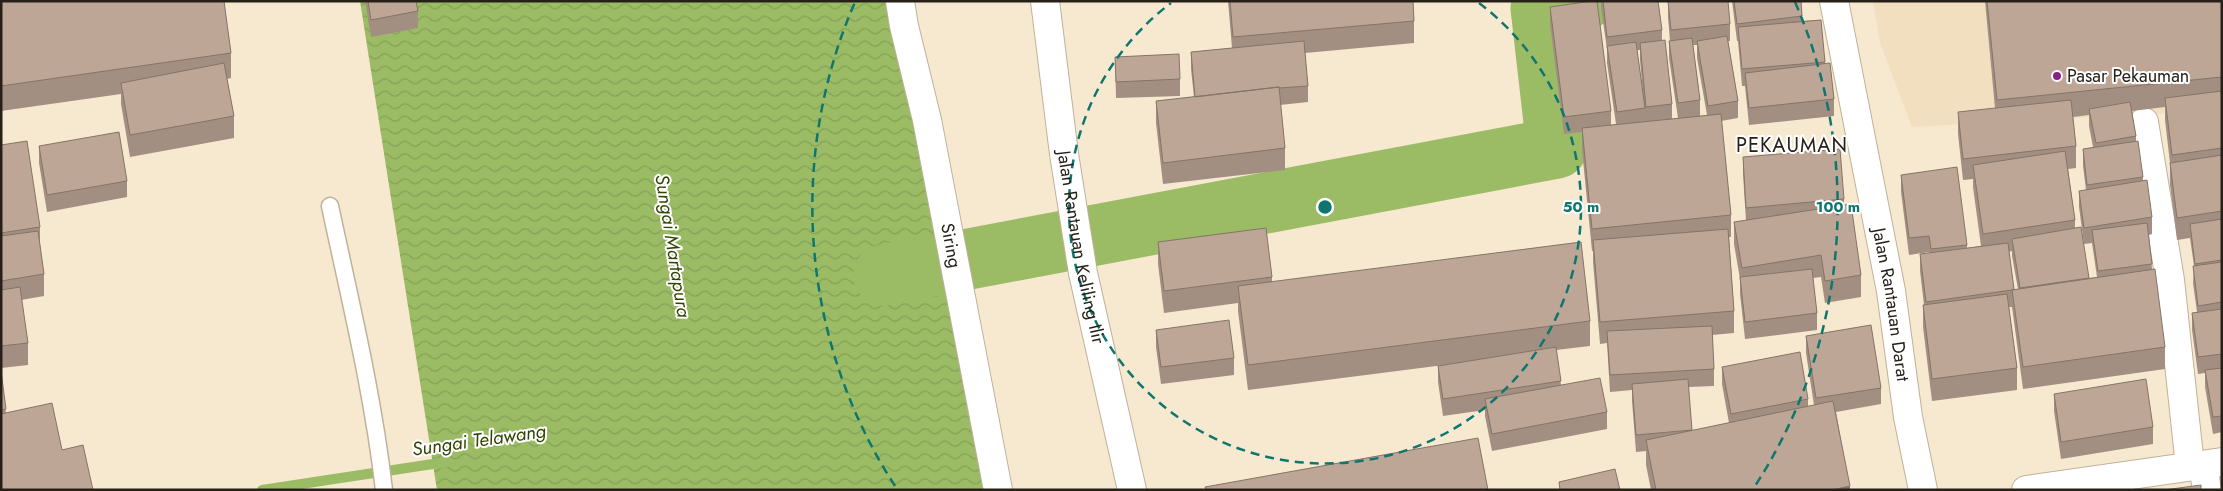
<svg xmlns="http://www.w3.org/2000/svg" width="2223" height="491" viewBox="0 0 2223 491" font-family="Jost,sans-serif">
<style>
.built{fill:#f2dfc0}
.water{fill:url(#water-waves)}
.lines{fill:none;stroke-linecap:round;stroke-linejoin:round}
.stream{stroke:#9bbc65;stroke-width:10}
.river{stroke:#9bbc65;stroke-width:61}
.lane-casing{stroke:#bfb19a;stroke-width:19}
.street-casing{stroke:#bfb19a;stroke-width:30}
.secondary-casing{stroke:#bfb19a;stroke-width:30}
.lane{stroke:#fff;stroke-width:16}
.street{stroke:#fff;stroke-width:28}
.secondary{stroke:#fff;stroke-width:28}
.wall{fill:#a38f81;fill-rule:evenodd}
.shaded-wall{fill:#847469}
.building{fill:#bda696;stroke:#847469}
.ring{fill:none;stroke:#0f766e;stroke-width:2.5;stroke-dasharray:9 6}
.poi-dot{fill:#86228a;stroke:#fff;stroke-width:2}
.labels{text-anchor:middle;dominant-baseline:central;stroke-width:4;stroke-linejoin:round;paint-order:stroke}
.poi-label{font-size:18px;fill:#262018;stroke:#fff;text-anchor:start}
.street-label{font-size:18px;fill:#262018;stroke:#fff}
.water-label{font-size:19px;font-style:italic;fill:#314401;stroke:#fff}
.quarter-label{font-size:20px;letter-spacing:1px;fill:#262018;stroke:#fff}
.centre{fill:#0f766e;stroke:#fff;stroke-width:2.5}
.ring-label{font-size:15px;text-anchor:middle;font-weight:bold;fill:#0f766e;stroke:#fff;stroke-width:4;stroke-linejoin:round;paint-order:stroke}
</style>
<defs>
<pattern id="water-waves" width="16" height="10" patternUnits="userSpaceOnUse" patternTransform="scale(1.25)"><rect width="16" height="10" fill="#9bbc65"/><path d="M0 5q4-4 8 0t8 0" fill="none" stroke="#85a157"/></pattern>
</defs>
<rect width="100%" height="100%" fill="#f7e8d0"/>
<path class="built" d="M1873,1H2222V110L1912,127L1880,43Z"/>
<path class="water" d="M360,1H890L943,262L984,490H437Z"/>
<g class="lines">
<path class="stream" d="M262,490L446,462"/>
<path class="river" d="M884,275L1557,148L1541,8L1583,1"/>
<g class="lane-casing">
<path id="lane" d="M330,206C350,300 373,394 384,490"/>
</g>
<g class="street-casing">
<g id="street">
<path id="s1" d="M900,1L904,26L927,120L998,490"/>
<path id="s2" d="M1045,1L1064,154L1083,273L1132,490"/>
<path d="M2144,122L2170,280L2190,466"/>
<path d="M2203,465L2207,490"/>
<path d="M2026,490L2222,462"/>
</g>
</g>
<g class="secondary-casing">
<g id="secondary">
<path id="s3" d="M1834,1L1891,291L1908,417L1923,490"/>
</g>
</g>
<use href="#lane" class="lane"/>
<use href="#street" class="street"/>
<use href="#secondary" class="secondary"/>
</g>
<path class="wall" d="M1,1L231,53V78L227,79L234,116V138L130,157L121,104V94L1,111Z
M365,1H416L418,11V28L371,37Z
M1228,1H1413L1414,21V43L1305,53L1308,86V102L1280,105L1285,148V170L1163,184L1156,123V101L1194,97L1191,69V52L1232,48Z
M1601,1H1658L1662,30V41L1672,104V119L1678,118L1669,58V41H1670L1668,17V1L1730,24V41H1728L1738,101V118L1721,121L1731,215V237H1729L1734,311V333L1712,335L1714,369V386L1688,387L1692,431L1729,423L1722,384V367L1808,399V407L1814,405L1806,353V336L1881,388V404L1836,412L1850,490H1651L1646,465V451L1636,452L1632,401V390L1610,392L1607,343L1600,344L1593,262V251H1592L1582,150V132L1564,134L1550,24V7L1611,111V125L1616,124L1607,63V49L1601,8ZM1693,45H1697V58L1707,115L1700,116V100ZM1637,50H1640V60L1643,94Z
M1732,1H1801L1802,21L1821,20L1825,64L1834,99V116L1749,125L1745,86H1742L1738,41H1737Z
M1985,1H2222V432L2213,434L2205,387V373L2198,374L2192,330V313L2197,312L2193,283L2194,266L2190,238L2177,240L2170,185V163L2165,120V107L2132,111L2136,136V142L2143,177V181L2152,217V234L2149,235L2152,269L2165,347V369L2023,389L2012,307H2009L2017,368V390L1932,401L1923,327V305H1924L1920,271V254L1930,253L1929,252L1909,255L1901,192V175L1967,245V248L1981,246L1973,187V179L1963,180L1958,134V112L1995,108ZM2089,115V126L2093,147L2083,149V166L2086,190L2079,191V207L2084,244L2092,243L2097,277L2089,278L2075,228V220L2068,169L2076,168V146L2073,117ZM2012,251V256L2018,289H2014L2009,252Z
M1115,57L1180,79V96L1116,98Z
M1,145L40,227V244L44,274V296L21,300L28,343V365L1,368Z
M39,146L127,181V197L47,212L39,163Z
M1743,157L1844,199V205L1861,275V297L1825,303L1821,277L1813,278L1817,313V330L1745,339L1740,294V279L1734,244V222L1746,221L1743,174Z
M1158,242L1272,277V282L1590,321V346L1556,350L1561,385L1607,412V429L1492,451L1485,416V410L1443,416L1438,382V366L1444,365L1248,390L1238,311V303L1164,313L1158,264Z
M1156,330L1234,358V375L1161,384L1156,347Z
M1,371L6,413L62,450L1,490Z
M2054,394L2153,427V444L2061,459L2054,411Z"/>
<path class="shaded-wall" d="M1850,486V490H1832Z"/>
<path class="building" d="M1,1H224L231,53L1,86Z
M368,1H416L418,11L371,20Z
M1230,1H1413L1414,21L1233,37Z
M1592,1H1597L1611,111L1564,117L1550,7Z
M1603,1H1658L1662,30L1607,37Z
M1668,1H1728L1730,24L1671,30Z
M1734,1H1801L1802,16L1737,24Z
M1987,1H2222V77L1997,100Z
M1821,20L1825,62L1742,69L1738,27Z
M1727,36L1738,101L1708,106L1697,41Z
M1692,38L1700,100L1678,103L1669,41Z
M1665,40L1672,104L1646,107L1640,43Z
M1304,41L1308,86L1279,88V87L1195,97L1191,52Z
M1636,42L1645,108L1617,112L1607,46Z
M1179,54L1180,79L1116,82L1115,57Z
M224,63L234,116L130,135L121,83Z
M1830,63L1834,99L1749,108L1745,73Z
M1279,87L1285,148L1163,163L1156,101Z
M2222,91V148L2172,155L2165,98Z
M2071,100L2076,146L1963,159L1958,112Z
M2130,102L2136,136L2096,143L2089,109Z
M1721,114L1731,215L1592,229L1582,128Z
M119,132L127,181L47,195L39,146Z
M27,141L40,227L1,233V145Z
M2138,141L2143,177L2087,185L2083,149Z
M1840,149L1844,199L1746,208L1743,157Z
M2065,151L2075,220L1983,234L1973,165Z
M2222,155V211L2177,218L2170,163Z
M1957,167L1967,245L1931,249L1929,236L1909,238L1901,175Z
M2147,180L2152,217L2084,228L2079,191Z
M1851,204L1861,275L1825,281L1821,255L1742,268L1734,222Z
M2222,219V260L2195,264L2190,224Z
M2147,223L2152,264L2098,271L2092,230Z
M2081,227L2089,278L2020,288L2012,239Z
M1266,228L1272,277L1164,291L1158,242Z
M1728,229L1734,311L1600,322L1593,240Z
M38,231L44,274L1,281V236Z
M1581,242L1590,321L1248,365L1238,286Z
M2008,243L2014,289L2012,290L1926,302L1920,254Z
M2222,262V302L2198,306L2193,266Z
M1812,269L1817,313L1745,322L1740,277Z
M2155,269L2165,347L2023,367L2012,290Z
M20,287L28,343L1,346V290Z
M2007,294L2017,368L1932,379L1923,305Z
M2222,309V354L2198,357L2192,313Z
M1229,320L1234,358L1161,367L1156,330Z
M1871,325L1881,388L1816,398L1806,336Z
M1712,326L1714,369L1610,375L1607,331Z
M1556,347L1561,381L1443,399L1438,366Z
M1800,352L1808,399L1731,414L1722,367Z
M2222,368V416L2213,417L2205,370Z
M1,371L6,409L1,410Z
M1600,378L1607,412L1492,434L1485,399Z
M1688,379L1692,430L1636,435L1632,384Z
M2146,379L2153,427L2061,442L2054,394Z
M1833,401L1850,486L1832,490H1656L1646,440Z
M52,403L62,450L83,445L93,490H1V414Z
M1478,438L1488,490H1206L1205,487Z
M1615,469L1620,490H1560L1559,482Z
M2201,485V490H2164Z"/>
<g class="ring">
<path d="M1479 3A256 256 0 1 1 1171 3"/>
<path d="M895 486A513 513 0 0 1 855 2M1795 2A513 513 0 0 1 1755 486"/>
</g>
<circle class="poi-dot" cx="2057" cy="76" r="5"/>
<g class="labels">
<g class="poi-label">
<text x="2067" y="76">Pasar Pekauman</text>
</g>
<g class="street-label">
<text stroke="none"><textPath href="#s1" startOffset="250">Siring</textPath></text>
<text stroke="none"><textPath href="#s2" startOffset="249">Jalan Rantauan Keliling Ilir</textPath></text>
<text stroke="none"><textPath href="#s3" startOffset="309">Jalan Rantauan Darat</textPath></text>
</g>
<g class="water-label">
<text transform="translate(673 246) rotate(81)">Sungai Martapura</text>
<text transform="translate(479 440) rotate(-8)">Sungai Telawang</text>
</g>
<g class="quarter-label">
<text x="1792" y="145">PEKAUMAN</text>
</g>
</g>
<circle cx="1325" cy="207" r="8" class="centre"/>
<g class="ring-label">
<text x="1581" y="212">50 m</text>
<text x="1838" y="212">100 m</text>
</g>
<rect width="2223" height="491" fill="none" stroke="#262018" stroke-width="5"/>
</svg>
